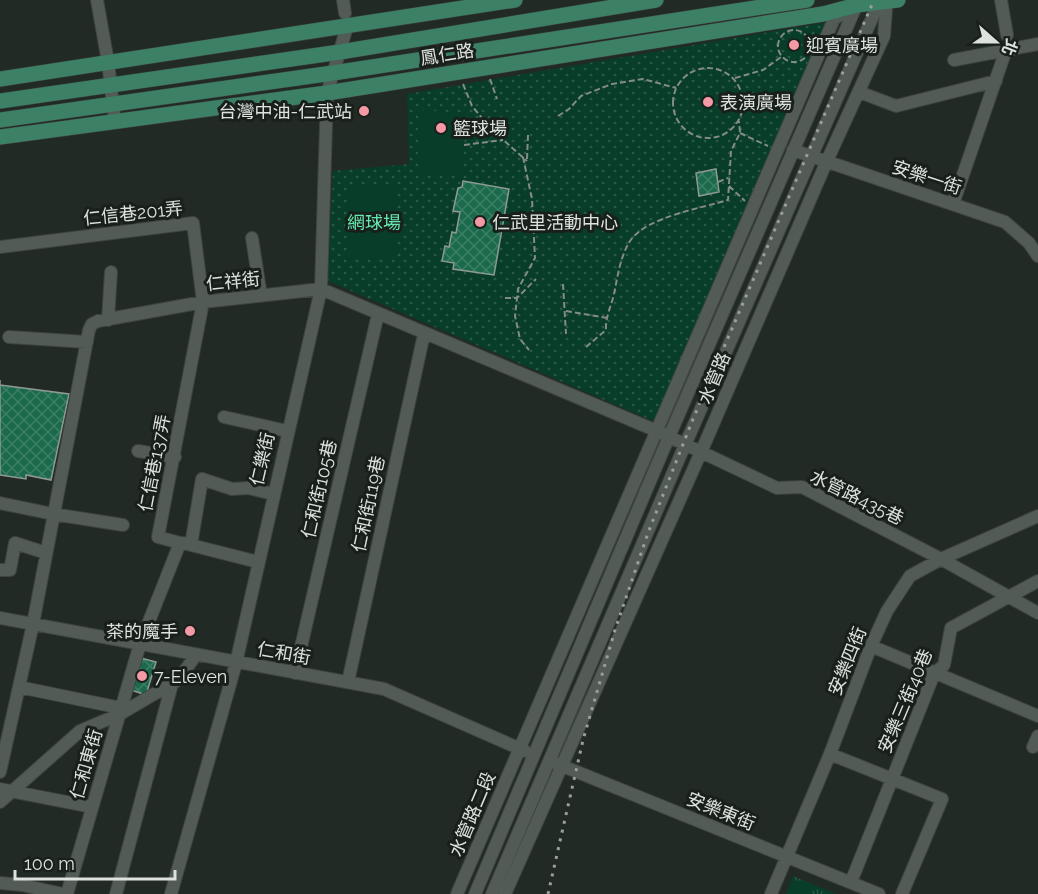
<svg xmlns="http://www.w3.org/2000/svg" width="1038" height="894" viewBox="0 0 1038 894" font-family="Raleway,'Noto Sans TC',sans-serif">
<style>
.grass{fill:url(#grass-tufts)}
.park{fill:url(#park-dots)}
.pitch{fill:#073d29}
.building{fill:url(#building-cross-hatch);stroke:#909a95;stroke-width:1.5}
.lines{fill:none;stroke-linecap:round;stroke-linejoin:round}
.minor-casing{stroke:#3d4441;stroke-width:14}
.major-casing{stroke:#3d4441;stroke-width:16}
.path{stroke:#858b88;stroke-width:2;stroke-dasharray:6 3;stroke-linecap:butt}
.minor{stroke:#525b56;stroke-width:12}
.major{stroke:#3c8166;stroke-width:15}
.rail{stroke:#999f9c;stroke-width:3;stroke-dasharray:3 6;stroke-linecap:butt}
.poi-dot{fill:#f49aa4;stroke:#19201c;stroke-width:2}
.labels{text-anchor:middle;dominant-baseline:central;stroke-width:6;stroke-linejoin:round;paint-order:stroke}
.poi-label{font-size:18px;fill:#dde2df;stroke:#19201c;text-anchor:start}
.street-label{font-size:18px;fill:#dde2df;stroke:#19201c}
.park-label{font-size:18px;fill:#64e9b0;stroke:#19201c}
</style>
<defs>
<pattern id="grass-tufts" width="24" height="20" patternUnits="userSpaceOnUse" patternTransform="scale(1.5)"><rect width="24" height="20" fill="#073d29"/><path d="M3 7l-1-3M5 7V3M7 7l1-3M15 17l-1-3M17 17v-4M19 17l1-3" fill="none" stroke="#2b5948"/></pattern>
<pattern id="park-dots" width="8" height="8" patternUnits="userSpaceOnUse" patternTransform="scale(1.5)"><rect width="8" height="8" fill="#073d29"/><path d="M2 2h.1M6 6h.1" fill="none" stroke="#2b5948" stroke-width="1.8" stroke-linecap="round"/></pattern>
<pattern id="building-cross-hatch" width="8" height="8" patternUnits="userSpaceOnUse" patternTransform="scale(1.5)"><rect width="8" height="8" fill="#1b6a4b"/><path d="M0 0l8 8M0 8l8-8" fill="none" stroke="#3c7f64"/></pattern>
</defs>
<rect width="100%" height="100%" fill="#222a26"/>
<path class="grass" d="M793,876L836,894H786Z"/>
<path class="park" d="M834,21L658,423L328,281L333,171L409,164L407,94Z"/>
<path class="pitch" d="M418,110L466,113L463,176L418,175Z
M349,187L397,188V222H349Z
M397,223V258H350V224Z"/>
<path class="building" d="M716,169L719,192L699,196L696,173Z
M463,181L509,189L494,275L453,269L454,263L442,261L445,246L449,247L452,232L456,233L460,212L453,211L458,188L462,187Z
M0,380V385L69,394L51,480L26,475V479L0,475Z
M137,657L156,662L146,695L128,689Z"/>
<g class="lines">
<g class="minor-casing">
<path id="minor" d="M97,0L108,62L115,122
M343,0L345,13
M1001,0L1007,35
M954,60L1038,44
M859,92L896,106L996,81
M793,150L1005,222L1029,243L1038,256
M953,204L1006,50
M252,238L261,296
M0,247L193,223L203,302L158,537L180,543L140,644L67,894
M108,320L111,272
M9,337L87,342
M224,417L287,431
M138,451L175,457
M0,503L53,514L123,525
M183,543L258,562
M191,545L202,479L232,489L248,488L273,494
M0,570H10L15,543L46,553
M0,618L384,689L525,751
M871,646L1038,716
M295,673L378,314
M348,682L424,334
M19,687L121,708
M1033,747L1038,736
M830,754L942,799L902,894
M555,763L879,894
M0,772L33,624L89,330L92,324L98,321L203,302L321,289L657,431L777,488L802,487L941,559L1038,613
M0,789L92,807
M0,802L80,731L120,714L178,680L196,655
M851,882L934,674L944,665L951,628L1038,581
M0,883L22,885L63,894
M116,894L172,684
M171,894L236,663L321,289L327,93L347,27
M457,894L834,19L847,11
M475,894L662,453L857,4
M492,894L678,461L880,0
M505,894L705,443L826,163L884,36L886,10L879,2
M771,894L830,754L871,646L887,611L910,576L941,559L1038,516"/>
</g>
<g class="major-casing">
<path id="major" d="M0,79L515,0
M0,101L340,52L656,0
M0,120L333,73L807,0
M0,137L327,93L823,14L857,5L898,0"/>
</g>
<path class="path" d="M778 46a16 16 0 1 1 32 0a16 16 0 1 1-32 0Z
M673 103a35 35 0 1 1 70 0a35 35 0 1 1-70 0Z
M735,78L763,70L781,57
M490,79L497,99
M463,84L472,106L490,128L527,161
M558,116L569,109L581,96L612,84L643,79L676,88
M740,133L768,146
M464,145L503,140
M523,157L532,199L535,258L518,289L515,316L520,339L529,350
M527,159L528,135
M718,182L728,178
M729,186L745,201
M563,284L566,334
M505,298H517L536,279
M566,311L608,318
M586,347L606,330C605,316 613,303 615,289C618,274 621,255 630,241C646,217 702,208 728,200L731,151L740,133L739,121"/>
<use href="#minor" class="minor"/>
<use href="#major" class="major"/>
<path class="rail" d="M548,894L583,740L615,630L648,533L693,419L874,0"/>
</g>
<g class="poi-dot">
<circle cx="794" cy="45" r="6"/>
<circle cx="708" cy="102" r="6"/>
<circle cx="364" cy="111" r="6"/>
<circle cx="441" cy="128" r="6"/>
<circle cx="480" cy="222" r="6"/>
<circle cx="190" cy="631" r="6"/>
<circle cx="142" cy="676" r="6"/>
</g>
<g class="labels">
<g class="poi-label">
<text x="806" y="45">迎賓廣場</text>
<text x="720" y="102">表演廣場</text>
<text x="352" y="111" text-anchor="end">台灣中油-仁武站</text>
<text x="453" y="128">籃球場</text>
<text x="492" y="222">仁武里活動中心</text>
<text x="178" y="631" text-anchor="end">茶的魔手</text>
<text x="154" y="676">7-Eleven</text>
</g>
<g class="street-label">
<text transform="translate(447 54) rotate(-9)">鳳仁路</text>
<text transform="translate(927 177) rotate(18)">安樂一街</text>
<text transform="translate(133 213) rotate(-6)">仁信巷201弄</text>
<text transform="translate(233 281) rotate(-6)">仁祥街</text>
<text transform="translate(714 378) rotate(-67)">水管路</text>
<text transform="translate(262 459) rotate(-77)">仁樂街</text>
<text transform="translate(154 463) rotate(-79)">仁信巷137弄</text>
<text transform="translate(319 489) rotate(-77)">仁和街105巷</text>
<text transform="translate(857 497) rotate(26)">水管路435巷</text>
<text transform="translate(368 504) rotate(-78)">仁和街119巷</text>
<text transform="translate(284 653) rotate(10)">仁和街</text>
<text transform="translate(847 661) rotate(-68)">安樂四街</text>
<text transform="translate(905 701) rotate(-67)">安樂三街40巷</text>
<text transform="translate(86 764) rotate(-74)">仁和東街</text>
<text transform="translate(721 811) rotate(22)">安樂東街</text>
<text transform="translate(472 814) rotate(-67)">水管路二段</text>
</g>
<g class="park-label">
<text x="374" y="222">網球場</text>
</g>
</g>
<g transform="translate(996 42) rotate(111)" stroke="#19201c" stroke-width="4.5" paint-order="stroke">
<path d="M0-4.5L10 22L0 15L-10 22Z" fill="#dde2df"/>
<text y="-9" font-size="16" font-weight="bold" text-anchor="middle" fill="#dde2df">北</text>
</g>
<path d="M15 870v9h160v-9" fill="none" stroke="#dde2df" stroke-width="3"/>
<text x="24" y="870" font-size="18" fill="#dde2df" stroke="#19201c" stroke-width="4.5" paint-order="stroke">100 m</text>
</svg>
